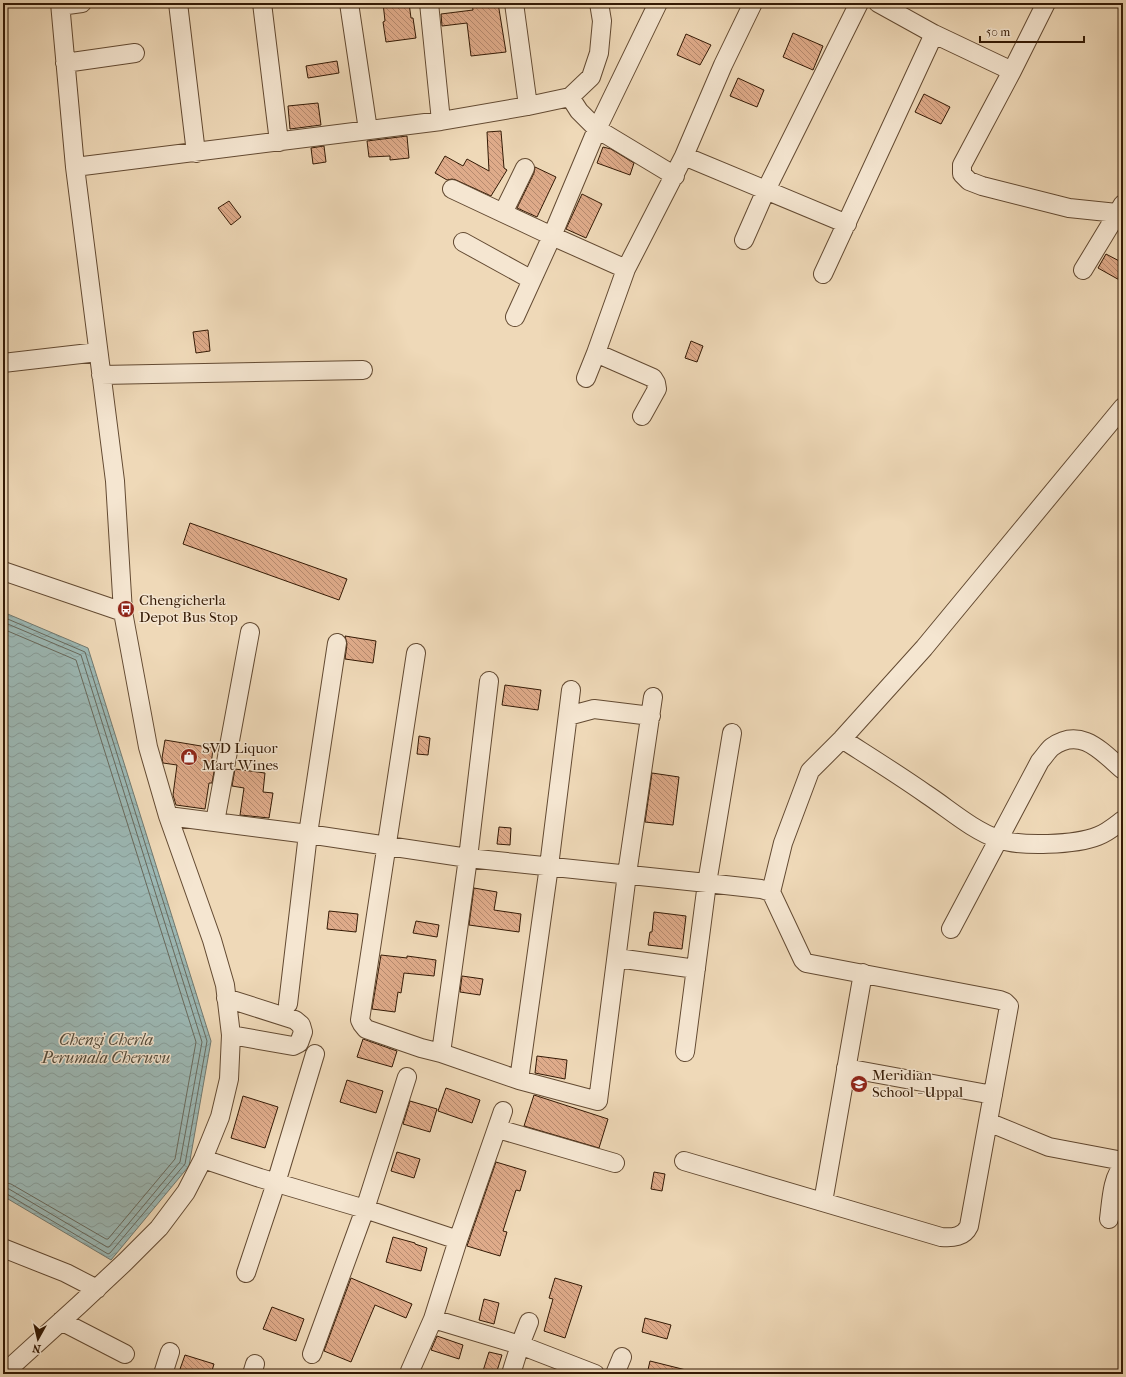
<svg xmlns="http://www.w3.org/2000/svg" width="1126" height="1377" viewBox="0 0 1126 1377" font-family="'IM FELL French Canon',serif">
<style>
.water{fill:url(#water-waves);stroke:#72796f}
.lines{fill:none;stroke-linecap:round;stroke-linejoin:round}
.shore{stroke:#686a5e;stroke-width:1}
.building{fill:url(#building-back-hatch);stroke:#341a05}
.minor-casing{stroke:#634a32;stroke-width:20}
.minor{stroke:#f5e6d1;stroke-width:18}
.labels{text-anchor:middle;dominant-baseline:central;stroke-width:3;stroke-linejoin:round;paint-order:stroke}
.poi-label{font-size:15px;fill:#341a05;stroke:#f5e6d1;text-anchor:start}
.water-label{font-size:16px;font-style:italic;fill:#534a3a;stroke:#f5e6d1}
</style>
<defs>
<pattern id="water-waves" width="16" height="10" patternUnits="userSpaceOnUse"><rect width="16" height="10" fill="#9cb9b6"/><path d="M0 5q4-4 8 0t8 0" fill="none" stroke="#879e9b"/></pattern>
<pattern id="building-back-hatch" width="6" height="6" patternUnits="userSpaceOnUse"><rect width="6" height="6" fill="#dfab8a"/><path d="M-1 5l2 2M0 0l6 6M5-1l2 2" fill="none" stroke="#b68a6f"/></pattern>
</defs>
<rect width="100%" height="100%" fill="#efd9b8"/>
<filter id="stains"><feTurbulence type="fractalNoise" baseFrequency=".005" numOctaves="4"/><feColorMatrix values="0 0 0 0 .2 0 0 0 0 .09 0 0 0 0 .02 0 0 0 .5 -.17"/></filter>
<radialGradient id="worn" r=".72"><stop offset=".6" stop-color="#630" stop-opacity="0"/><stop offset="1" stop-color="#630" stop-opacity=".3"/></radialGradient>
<path class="water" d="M3,612L88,648L211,1041L189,1166L111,1260L3,1196Z"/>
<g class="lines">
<path class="shore" d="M3,617L85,652L207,1041L185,1164L110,1253L108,1254L7,1194L3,1193
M3,622L81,655L202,1042L180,1162L109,1247H107L9,1189L3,1188
M3,629L76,660L196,1042L175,1159L108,1239H106L11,1184L3,1182"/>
</g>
<path class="building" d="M383,3H409L411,18H413L416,38L386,42L383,22L385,21Z
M472,3H498L506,52L471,56L467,23L442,26L441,14L473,10Z
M793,33L823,46L813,70L783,57Z
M686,34L711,45L700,65L677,55Z
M337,61L339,73L308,78L306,66Z
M738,78L764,90L757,107L730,96Z
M924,94L950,107L941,124L915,112Z
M318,103L321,125L290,129L288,106Z
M501,131L504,168L507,170L491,196L456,180L452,179L447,180L435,173L445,156L463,166L467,159L489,171L487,132Z
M407,136L409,158L390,160V156L369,157L367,141Z
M324,146L326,162L313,164L311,148Z
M603,147L611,149L634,163L630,175L597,163Z
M535,167L556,177L537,217L517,208L534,173Z
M582,194L602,204L586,238L566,229Z
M229,201L241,217L231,225L218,208Z
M1106,254L1123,263V282L1098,268Z
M208,330L210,351L196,353L193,332Z
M691,341L703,346L697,362L685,358Z
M190,523L347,579L339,600L183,544Z
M345,636L376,641L373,663L345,659L347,644Z
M505,685L541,690L538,710L502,705Z
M419,736L430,738L428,755L417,754Z
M165,740L213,748L211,766H215L212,783H209L205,809L176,805L173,795L177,765L163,763L162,758Z
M235,769L265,773L263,792L273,793L269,818L240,815L244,788L232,786Z
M652,773L679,777L673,825L645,822Z
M499,827L511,828L510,845L497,844Z
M474,888L497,892L494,910L521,914L519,932L469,925Z
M329,911L358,914L356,932L327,929Z
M654,912L686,916L682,949L648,945L650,932H652Z
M416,921L439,925L437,937L413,933Z
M381,955L407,958V956L436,960L434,976L404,973L401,993L398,992L395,1012L372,1009Z
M462,976L483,979L480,995L460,992Z
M363,1039L397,1051L392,1067L357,1057Z
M537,1056L567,1060L565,1079L535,1073Z
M347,1080L383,1091L376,1113L340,1102Z
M446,1088L480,1100L472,1123L438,1111Z
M534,1095L608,1119L599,1148L524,1126Z
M243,1096L278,1107L265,1148L231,1138Z
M410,1101L437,1109L430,1132L403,1124Z
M397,1152L420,1159L414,1178L391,1171Z
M496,1162L526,1171L520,1191L516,1190L503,1231L507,1232L500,1256L467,1246Z
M654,1172L665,1174L662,1191L651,1189Z
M393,1237L415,1243V1244L427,1248L421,1271L386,1262Z
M351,1278L412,1304L406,1318L375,1305L351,1362L324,1351Z
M555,1278L582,1286L565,1338L544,1331L553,1299L549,1298Z
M484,1299L499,1303L494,1324L479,1320Z
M272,1307L304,1319L296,1341L263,1329Z
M645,1318L671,1325L667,1339L642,1332Z
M437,1336L463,1345L459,1359L431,1350Z
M489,1352L502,1355L496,1374H482Z
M185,1355L214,1364L211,1374H187L179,1372Z
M650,1361L686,1370L685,1374H647Z"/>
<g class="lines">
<g class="minor-casing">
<path id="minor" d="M178,3L196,153
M262,3L279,142
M349,3L368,130
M429,3L441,121
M514,3L528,106
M878,3L934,34L1012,71
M1046,3L1012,71L962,165V174L969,181L982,186L1069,208L1117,213
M60,6L82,3
M65,63L135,53
M570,97L579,111L597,129L675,176
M684,156L847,224
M75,167L441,121L528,106L570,97L591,77L599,53L602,21L599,3
M452,189L552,236L515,317
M503,213L525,168
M744,240L766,190L859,3
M463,242L532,280
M626,269L552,236L597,129L658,3
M1083,270L1123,204
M823,274L934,34
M3,363L98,352
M101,375L363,370
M586,378L596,353
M642,416L657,389L656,383L653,378L596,353L626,269L684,156L723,65L753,3
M3,571L123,612
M416,653L360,1020L362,1024L366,1029L421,1048L441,1053
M489,681L468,858L441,1053L519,1080L598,1101L627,874L653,697
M568,716L594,709L651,716
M842,739C870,757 899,775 926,794C949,809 972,830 998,839C1020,847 1076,845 1098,836C1107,833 1115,826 1123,820
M168,816L308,834L468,858L707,883L761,889L771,892
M215,822L250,632
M951,929L1040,761C1044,757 1048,750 1052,747C1081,726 1102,752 1123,770
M617,958L696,969
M226,998L295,1020L301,1025L303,1032L299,1043L293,1046L231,1035
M288,1004L308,834L337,643
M685,1052L707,883L732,733
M846,1068L993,1095
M519,1080L549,866L571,690
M988,1122L1049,1147L1123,1161
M498,1129L615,1163
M203,1159L260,1178L365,1209L458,1240L433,1319L520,1345L595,1374
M684,1161L941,1237C953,1238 964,1237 969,1226L1009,1006L1005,1002L1000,1000L806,963L803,960L771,892L783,843L810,771L842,739L924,648L1123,407
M823,1202L863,973
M1109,1219C1111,1205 1112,1175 1123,1167
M458,1240L503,1111
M3,1248L66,1273L97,1289
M246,1273L276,1183L315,1054
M61,1321L125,1354
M312,1354L365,1209L407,1077
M410,1371L433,1319
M3,1374L79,1305L125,1262L159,1228L186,1192L203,1159L220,1117L229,1079L231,1035L225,985L212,940L168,816L148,747L123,612L115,481L75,167L60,3
M163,1374L170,1352
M252,1374L255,1364
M511,1374L520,1345L529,1322
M615,1374L622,1357"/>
</g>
<use href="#minor" class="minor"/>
</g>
<defs>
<g id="bus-disc" transform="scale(0.9)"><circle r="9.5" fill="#8f2418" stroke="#f5e6d1"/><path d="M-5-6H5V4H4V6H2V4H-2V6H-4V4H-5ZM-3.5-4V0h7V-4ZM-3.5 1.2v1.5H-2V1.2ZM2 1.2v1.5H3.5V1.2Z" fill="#fff"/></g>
<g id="shop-disc" transform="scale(0.9)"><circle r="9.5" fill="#8f2418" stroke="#f5e6d1"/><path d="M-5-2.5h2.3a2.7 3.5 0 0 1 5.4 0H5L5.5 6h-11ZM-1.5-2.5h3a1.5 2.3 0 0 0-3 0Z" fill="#fff"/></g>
<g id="school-disc" transform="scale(0.9)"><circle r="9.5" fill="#8f2418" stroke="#f5e6d1"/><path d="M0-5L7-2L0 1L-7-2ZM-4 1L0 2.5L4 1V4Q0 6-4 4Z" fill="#fff"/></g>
</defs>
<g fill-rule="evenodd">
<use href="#bus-disc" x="126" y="609"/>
<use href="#shop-disc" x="189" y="757"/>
<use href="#school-disc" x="859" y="1084"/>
</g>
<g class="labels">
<g class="poi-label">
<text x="139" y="600">Chengicherla<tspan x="139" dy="17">Depot Bus Stop</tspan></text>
<text x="202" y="748">SVD Liquor<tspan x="202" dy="17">Mart Wines</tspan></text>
<text x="872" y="1075">Meridian<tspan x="872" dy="17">School - Uppal</tspan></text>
</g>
<g class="water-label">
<text x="106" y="1039">Chengi Cherla<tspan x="106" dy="18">Perumala Cheruvu</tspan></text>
</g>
</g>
<rect width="1126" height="1377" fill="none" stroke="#efd9b8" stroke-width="16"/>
<rect x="4" y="4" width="1118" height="1369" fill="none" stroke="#341a05" stroke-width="2"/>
<rect x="8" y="8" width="1110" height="1361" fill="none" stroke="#341a05"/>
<g transform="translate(38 1339) rotate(188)" stroke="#f5e6d1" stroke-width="3" paint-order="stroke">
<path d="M0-3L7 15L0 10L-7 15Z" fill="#341a05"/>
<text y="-6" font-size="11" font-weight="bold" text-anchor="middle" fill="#341a05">N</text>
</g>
<path d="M980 36v6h104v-6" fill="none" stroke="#341a05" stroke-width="2"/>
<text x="986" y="36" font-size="12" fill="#341a05" stroke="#f5e6d1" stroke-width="3" paint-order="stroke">50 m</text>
<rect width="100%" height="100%" filter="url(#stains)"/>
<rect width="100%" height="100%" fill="url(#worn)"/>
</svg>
